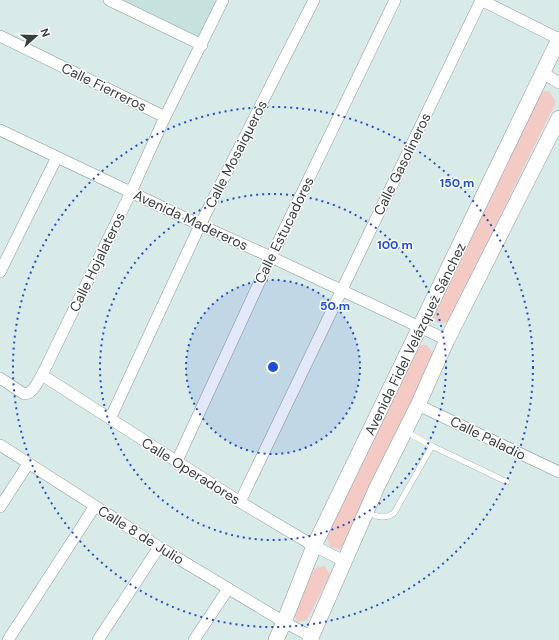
<svg xmlns="http://www.w3.org/2000/svg" width="559" height="640" viewBox="0 0 559 640" font-family="'DM Sans',sans-serif">
<style>
.built{fill:#c5e2de}
.green{fill:#f3cac4}
.lines{fill:none;stroke-linecap:round;stroke-linejoin:round}
.service-casing{stroke:#899b99;stroke-width:6}
.minor-casing{stroke:#899b99;stroke-width:12}
.secondary-casing{stroke:#899b99;stroke-width:16}
.service{stroke:#fff;stroke-width:5.5}
.minor{stroke:#fff;stroke-width:11}
.secondary{stroke:#fff;stroke-width:15}
.ring{fill:none;stroke:#1d4ed8;stroke-width:2;stroke-dasharray:2 4}
.labels{text-anchor:middle;dominant-baseline:central;stroke-width:3;stroke-linejoin:round;paint-order:stroke}
.street-label{font-size:14px;fill:#373e3d;stroke:#fff}
.centre{fill:#1d4ed8;stroke:#fff;stroke-width:2}
.ring-label{font-size:12px;text-anchor:middle;font-weight:bold;fill:#1d4ed8;stroke:#fff;stroke-width:3;stroke-linejoin:round;paint-order:stroke}
</style>
<rect width="100%" height="100%" fill="#d8ebe9"/>
<path class="built" d="M122,0H217L199,37Z"/>
<path class="green" d="M549,91L556,102L448,322L438,323L431,313L540,92Z
M418,345H427L434,355L341,549L330,547L327,538Z
M325,566L330,575L307,620L297,622L294,613L315,568Z"/>
<g class="lines">
<g class="service-casing">
<path id="service" d="M405,431L432,446L507,482
M366,513C377,516 384,520 394,513L432,446"/>
</g>
<g class="minor-casing">
<path id="minor" d="M109,0L202,45
M481,0L559,39
M0,36L165,117
M543,73L559,83
M0,130L200,225L271,257L447,340
M0,272L57,157
M42,375L240,502L314,546L344,561
M0,378L24,394C34,393 37,382 42,375L131,192L165,117L223,0
M418,405L559,472
M110,419L200,225L314,0
M0,445L159,547L284,622L312,637L313,640
M177,461L271,257L395,0
M240,502L481,0
M0,507L28,464
M8,640L95,506
M98,640L159,547
M194,640L228,589"/>
</g>
<g class="secondary-casing">
<path id="secondary" d="M276,640L284,622L314,546L559,39
M310,640L377,487L418,405L447,340L559,118"/>
</g>
<use href="#service" class="service"/>
<use href="#minor" class="minor"/>
<use href="#secondary" class="secondary"/>
</g>
<circle cx="273" cy="367" r="87" fill="#1d4ed8" fill-opacity=".12"/>
<g class="ring">
<circle cx="273" cy="367" r="87"/>
<circle cx="273" cy="367" r="173"/>
<circle cx="273" cy="367" r="260"/>
</g>
<g class="labels">
<g class="street-label">
<text transform="translate(104 87) rotate(26)">Calle Fierreros</text>
<text transform="translate(236 154) rotate(-63)">Calle Mosaiqueros</text>
<text transform="translate(402 164) rotate(-64)">Calle Gasolineros</text>
<text transform="translate(191 220) rotate(25)">Avenida Madereros</text>
<text transform="translate(284 230) rotate(-64)">Calle Estucadores</text>
<text transform="translate(97 262) rotate(-64)">Calle Hojalateros</text>
<text transform="translate(415 339) rotate(-64)">Avenida Fidel Velázquez Sánchez</text>
<text transform="translate(488 438) rotate(26)">Calle Paladio</text>
<text transform="translate(191 471) rotate(32)">Calle Operadores</text>
<text transform="translate(141 535) rotate(32)">Calle 8 de Julio</text>
</g>
</g>
<circle cx="273" cy="367" r="6" class="centre"/>
<g class="ring-label">
<text x="457" y="187">150 m</text>
<text x="395" y="249">100 m</text>
<text x="335" y="310">50 m</text>
</g>
<g transform="translate(36 36) rotate(70)" stroke="#ffffff" stroke-width="3" paint-order="stroke">
<path d="M0-3L7 15L0 10L-7 15Z" fill="#373e3d"/>
<text y="-6" font-size="11" font-weight="bold" text-anchor="middle" fill="#373e3d">N</text>
</g>
</svg>
